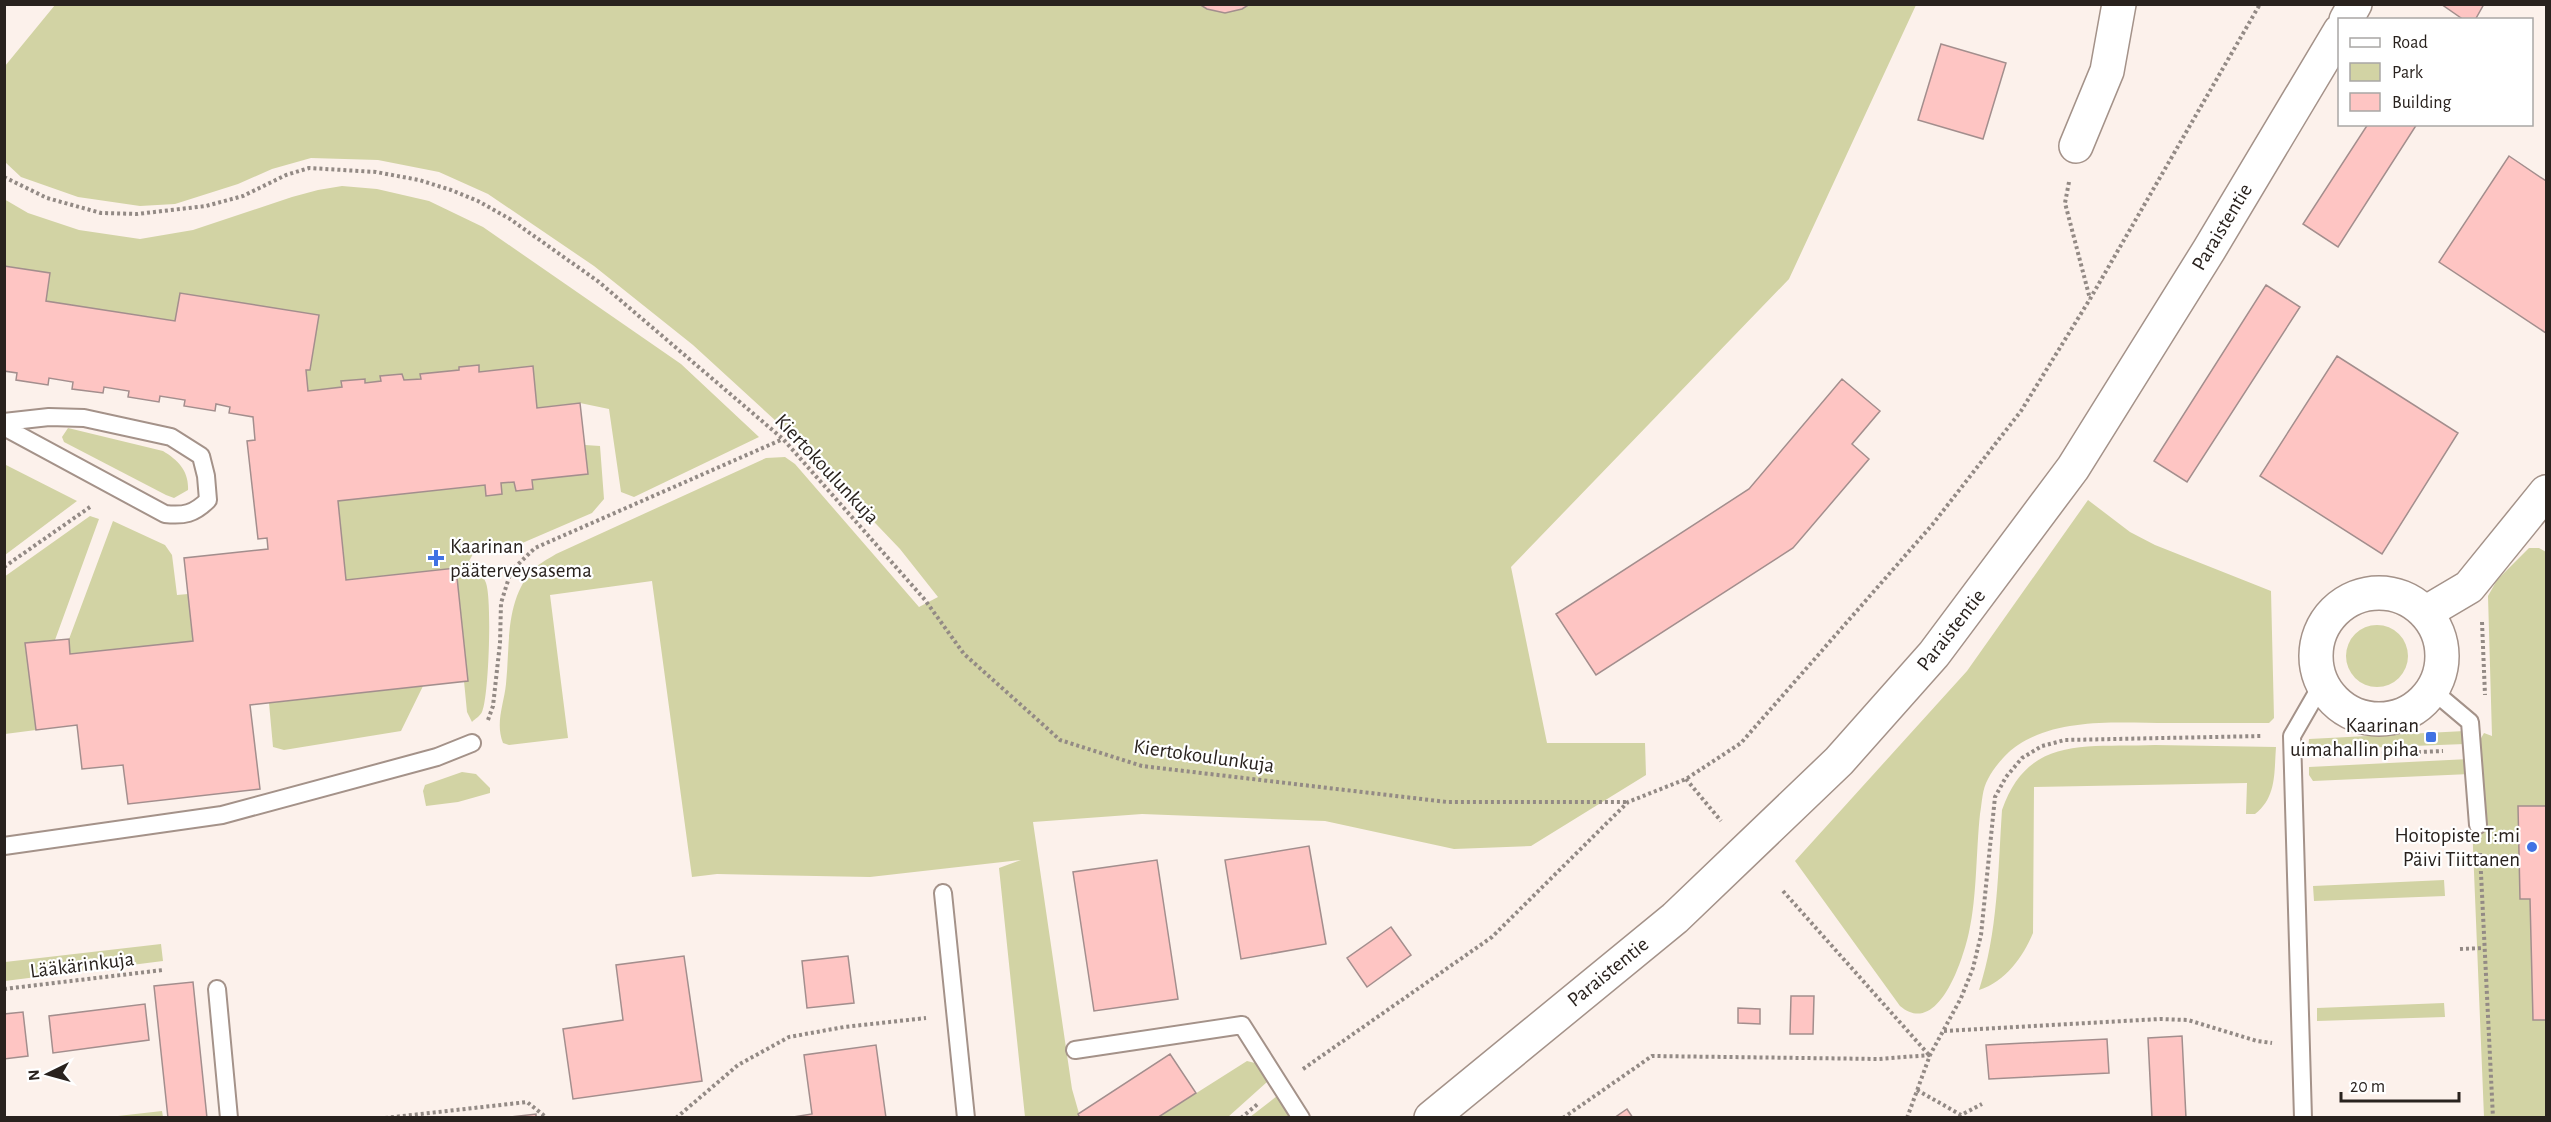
<svg xmlns="http://www.w3.org/2000/svg" width="2551" height="1122" viewBox="0 0 2551 1122" font-family="'Alegreya Sans',sans-serif">
<style>
.green{fill:#d2d3a4}
.building{fill:#fec5c3;stroke:#a38e8d;stroke-width:1.5}
.lines{fill:none;stroke-linecap:round;stroke-linejoin:round}
.lane-casing{stroke:#a49289;stroke-width:20}
.street-casing{stroke:#a49289;stroke-width:36}
.secondary-casing{stroke:#a49289;stroke-width:36}
.path{stroke:#938a85;stroke-width:4;stroke-dasharray:3 3;stroke-linecap:butt}
.lane{stroke:#fff;stroke-width:16}
.street{stroke:#fff;stroke-width:33}
.secondary{stroke:#fff;stroke-width:33}
.poi-dot{fill:#4072e3;stroke:#fff;stroke-width:2}
.labels{text-anchor:middle;dominant-baseline:central;stroke-width:4.5;stroke-linejoin:round;paint-order:stroke}
.street-label{font-size:21px;fill:#29221e;stroke:#fff}
.poi-label{font-size:21px;fill:#29221e;stroke:#fff;text-anchor:end}
</style>
<rect width="100%" height="100%" fill="#fcf1eb"/>
<path class="green" d="M55,5H1916L1789,279L1511,567L1547,743H1645L1646,775L1531,846L1454,849L1325,821L1142,814L1033,822L1072,1089L1080,1117H1025L999,868L1021,860L870,877L717,874L692,877L652,581L550,595L568,738L509,745L503,743C495,723 504,704 506,684C510,646 505,604 530,573C536,565 548,559 556,554L766,458L785,457L795,464L919,607L938,597L900,549L789,433L693,345L594,266L488,194L439,172L378,160L311,158L272,169L238,184L175,204L140,206L78,197L21,177L5,162V66Z
M342,186L377,189L429,201L483,227L681,364L759,437L634,497L621,492L609,409L580,403L537,408L533,366L479,372L478,365L459,367V370L420,375L421,379L404,380L402,374L381,376V381L365,383L364,379L342,381V387L308,391L306,370L310,369L175,321L46,301L50,273L5,266L4,199L28,213L79,230L140,239L193,230L292,197L318,190Z
M68,428L163,451C178,460 189,471 188,490L174,498L166,495L64,442L62,437Z
M585,445L600,446L604,499L592,513L520,544L493,548L477,547L469,561C475,567 483,574 486,583C492,599 489,697 482,712C480,716 475,719 472,722L467,712L464,681L468,680L456,568L346,580L338,501L485,485L486,495L502,494L501,483L514,482L516,491L533,489L532,480L588,474Z
M4,464L77,501L5,555H4Z
M2088,500L2130,532L2155,545L2271,591L2274,718L2269,723C2236,723 2202,723 2169,723C2120,723 2060,717 2018,745C2007,752 1994,767 1988,779C1982,789 1982,803 1980,814C1976,851 1977,897 1969,932C1963,960 1938,1038 1900,1006L1795,861L1967,671Z
M90,516L99,519L55,640L25,643L36,730L5,734L4,577Z
M113,521L165,545L172,555L177,595L188,594L193,641L70,654L69,639Z
M2529,548H2539L2546,552V1117H2484L2470,774L2313,781L2309,775V767L2469,759L2484,733L2492,736L2488,596L2497,580Z
M2346 656a31 31 0 1 1 62 0a31 31 0 1 1-62 0Z
M423,686L401,731L284,750L273,747L269,703Z
M2465,731V744L2308,750L2309,739Z
M2155,745L2276,747C2274,772 2277,797 2255,814H2246L2247,783L2034,787L2033,933C2023,957 2005,982 1979,990C1998,932 1998,870 2002,810C2028,734 2088,748 2155,745Z
M462,772L476,774L490,788V793L458,802L426,806L423,791L425,785Z
M2444,880L2445,896L2314,901L2313,886Z
M161,944L163,961L5,981V962Z
M2444,1003L2445,1017L2317,1021V1008Z
M1247,1061L1255,1063L1267,1082L1228,1117L1157,1118Z
M1277,1096L1290,1117H1250Z
M162,1111L163,1117H109Z"/>
<path class="building" d="M1199,4H1250L1242,9L1225,13L1207,9Z
M2441,4H2484L2475,20H2464Z
M1941,44L2006,63L1983,139L1918,120Z
M2368,124H2417L2338,247L2303,224Z
M2509,156L2546,181V333L2439,262Z
M4,266L50,273L46,301L175,321L180,293L319,315L310,370H306L308,391L342,387L341,381L365,379V383L381,381L380,376L402,374L404,380L421,379L420,374L459,370V367L479,365V372L533,366L537,408L580,403L588,474L532,480L533,489L516,491L514,482L501,483L502,494L486,496L485,485L338,501L346,580L456,568L468,681L250,705L260,789L128,804L123,765L82,769L77,725L36,730L25,643L69,639L70,654L193,641L184,558L268,549L267,538L258,539L247,441L255,440L253,417L229,413L230,407L216,404L215,411L184,406L185,400L160,396L159,402L128,397L129,391L104,387L103,393L72,389L73,382L49,378L48,385L16,380L17,373L4,371Z
M2266,285L2300,307L2187,482L2154,461Z
M2337,356L2458,433L2382,554L2260,476Z
M1842,379L1880,411L1852,444L1869,459L1793,548L1596,675L1556,614L1749,489Z
M2518,806H2546V1020H2533L2530,899H2520Z
M1309,846L1326,944L1241,959L1225,860Z
M1157,860L1178,999L1094,1011L1073,872Z
M1391,927L1411,955L1367,987L1347,958Z
M684,956L702,1081L573,1099L563,1029L623,1020L616,965Z
M848,956L854,1003L807,1008L802,961Z
M193,982L207,1118H168L154,986Z
M1791,996H1814L1813,1034H1790Z
M145,1004L149,1040L53,1053L49,1016Z
M1738,1008L1760,1009V1024L1738,1023Z
M23,1012L28,1056L4,1059V1014Z
M2182,1036L2186,1118H2152L2148,1038Z
M2107,1039L2109,1073L1989,1079L1986,1045Z
M876,1045L886,1118H787L812,1114L804,1055Z
M1170,1054L1196,1093L1157,1118H1080L1078,1114Z
M1627,1109L1633,1118H1614Z
M536,1114V1118H502Z"/>
<g class="lines">
<g class="lane-casing">
<path id="lane" d="M4,422L49,417L84,418L171,437L201,456L206,476L208,500C194,514 184,516 165,514L4,427
M2432,690L2470,722L2478,825
M4,846L222,815L437,757L472,743
M943,893L966,1118
M217,989L229,1118
M1075,1050L1242,1025L1301,1118
M2303,1118L2292,736L2322,684"/>
</g>
<g class="street-casing">
<path id="street" d="M2076,146L2107,71L2119,4
M2316 656a63 63 0 1 1 126 0a63 63 0 1 1-126 0Z
M2425,613L2469,587L2546,492"/>
</g>
<g class="secondary-casing">
<path id="secondary" d="M2346,20L2355,4
M1431,1118L1675,918L1839,761L1934,654L2073,468L2209,250L2340,31"/>
</g>
<path class="path" d="M4,177L47,198L101,213L137,214L206,206L243,196L286,175L309,168L376,172L419,180L451,190L478,201L510,219L599,282L783,439L925,600L964,654L1060,740L1142,766L1447,802H1628
M2069,182L2065,203L2090,299
M4,567L90,507
M2482,622L2485,695
M488,720L493,706L500,643L501,603L511,571L535,548L783,439
M2322,756L2443,751
M1686,779L1721,821
M2480,853L2493,1118
M1783,891L1929,1055
M2460,949L2484,948
M4,989L163,970
M1944,1031L2160,1019L2188,1020L2257,1041L2272,1043
M1303,1069L1492,937L1628,802L1686,779L1741,743L1932,525L2021,411L2090,299L2260,4
M1917,1090L1961,1115L1982,1104
M385,1118L527,1102L547,1118
M676,1118L738,1065L789,1037L844,1027L926,1018
M1241,1118L1259,1103
M1563,1118L1652,1056L1879,1059L1930,1055
M1907,1118L1930,1055L1961,998L1973,968L1981,935L1995,797L2006,777L2022,758L2042,746L2065,740L2263,736"/>
<use href="#lane" class="lane"/>
<use href="#street" class="street"/>
<use href="#secondary" class="secondary"/>
</g>
<g class="poi-dot">
<path d="M433 549h6v6h6v6h-6v6h-6v-6h-6v-6h6z"/>
<rect x="2425" y="731" width="12" height="12" rx="3"/>
<circle cx="2532" cy="847" r="6"/>
</g>
<g class="labels">
<g class="street-label">
<text transform="translate(2222 227) rotate(-59)">Paraistentie</text>
<text transform="translate(827 469) rotate(47)">Kiertokoulunkuja</text>
<text transform="translate(1951 630) rotate(-52)">Paraistentie</text>
<text transform="translate(1204 756) rotate(8)">Kiertokoulunkuja</text>
<text transform="translate(82 965) rotate(-7)">Lääkärinkuja</text>
<text transform="translate(1608 972) rotate(-39)">Paraistentie</text>
</g>
<g class="poi-label">
<text x="450" y="546" text-anchor="start">Kaarinan<tspan x="450" dy="24">pääterveysasema</tspan></text>
<text x="2419" y="725">Kaarinan<tspan x="2419" dy="24">uimahallin piha</tspan></text>
<text x="2520" y="835">Hoitopiste T:mi<tspan x="2520" dy="24">Päivi Tiittanen</tspan></text>
</g>
</g>
<rect width="2551" height="1122" fill="none" stroke="#29221e" stroke-width="12"/>
<rect x="2338" y="18" width="195" height="108" fill="#ffffff" stroke="#a9a7a5" stroke-width="1.5"/>
<rect x="2350" y="38" width="30" height="9" fill="#ffffff" stroke="#a9a7a5" stroke-width="1.5"/>
<text x="2392" y="48" font-size="18" fill="#29221e">Road</text>
<rect x="2350" y="63" width="30" height="18" fill="#d2d3a4" stroke="#a9a7a5" stroke-width="1.5"/>
<text x="2392" y="78" font-size="18" fill="#29221e">Park</text>
<rect x="2350" y="93" width="30" height="18" fill="#fec5c3" stroke="#a9a7a5" stroke-width="1.5"/>
<text x="2392" y="108" font-size="18" fill="#29221e">Building</text>
<g transform="translate(48 1074) rotate(265)" stroke="#ffffff" stroke-width="4.5" paint-order="stroke">
<path d="M0-4.5L10 22L0 15L-10 22Z" fill="#29221e"/>
<text y="-9" font-size="16" font-weight="bold" text-anchor="middle" fill="#29221e">N</text>
</g>
<path d="M2341 1092v9h118v-9" fill="none" stroke="#29221e" stroke-width="3"/>
<text x="2350" y="1092" font-size="18" fill="#29221e" stroke="#ffffff" stroke-width="4.5" paint-order="stroke">20 m</text>
</svg>
